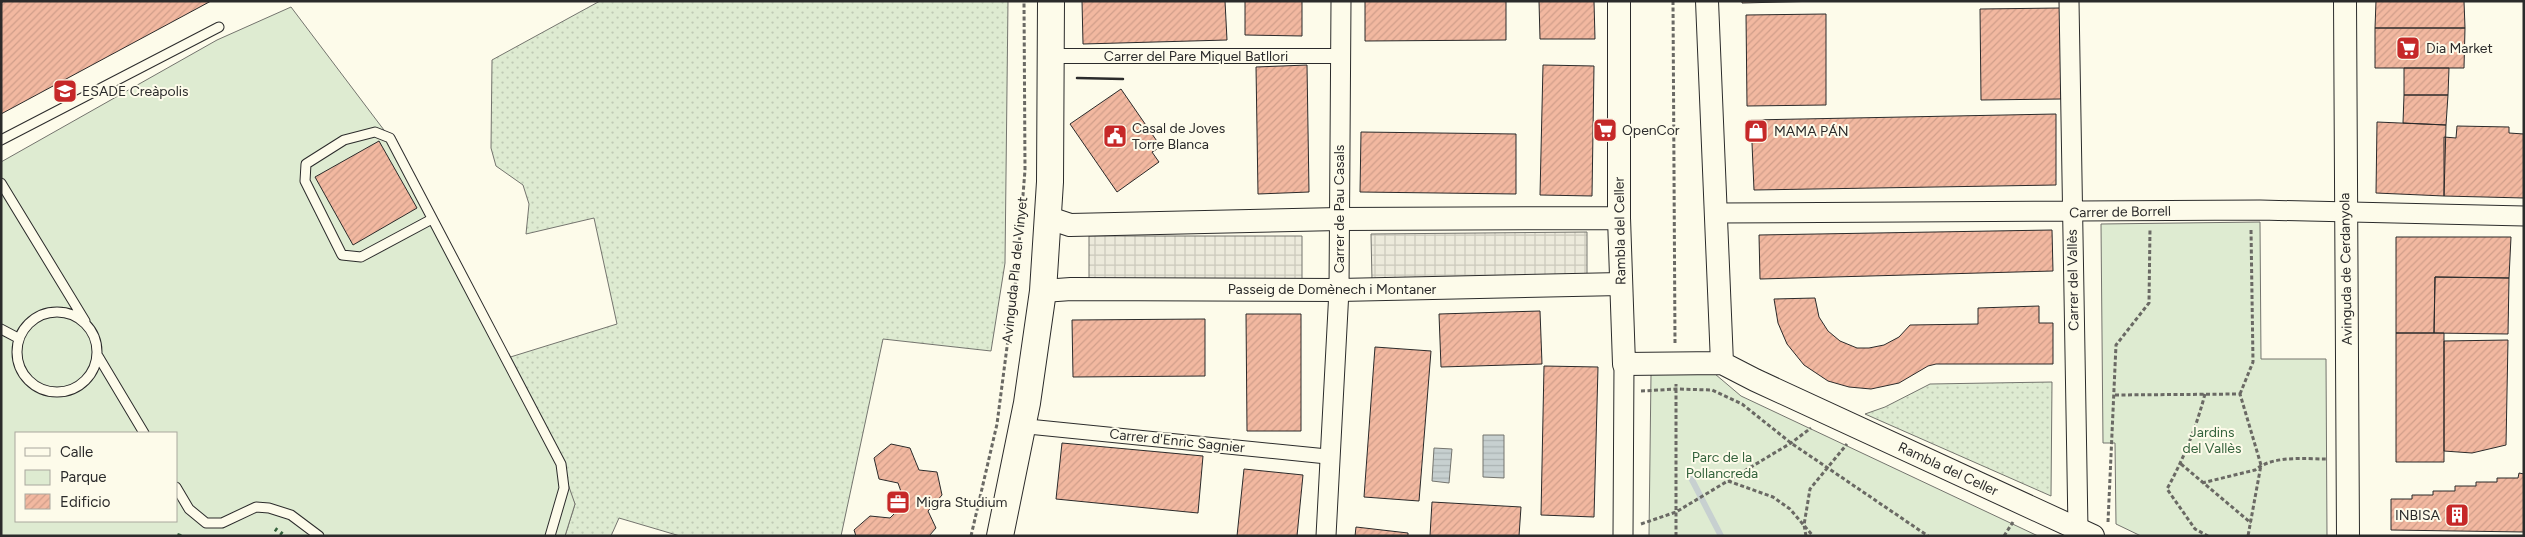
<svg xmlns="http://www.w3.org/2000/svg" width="2525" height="537" viewBox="0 0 2525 537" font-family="Figtree,sans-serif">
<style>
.grass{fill:url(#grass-dots);stroke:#74746e}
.park{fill:#deebd1;stroke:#74746e;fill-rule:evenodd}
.plaza{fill:url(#plaza-grid);stroke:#74746e}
.water{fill:url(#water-rules);stroke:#74746e}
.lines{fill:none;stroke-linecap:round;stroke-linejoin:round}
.stream{stroke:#c7d0d0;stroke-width:6}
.building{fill:url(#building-hatch);stroke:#2b2b2b}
.service-casing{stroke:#2b2b2b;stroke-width:11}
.pedestrian-casing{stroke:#2b2b2b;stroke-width:16}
.minor-casing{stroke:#2b2b2b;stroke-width:21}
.tertiary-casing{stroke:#2b2b2b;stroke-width:24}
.secondary-casing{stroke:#2b2b2b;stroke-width:28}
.path{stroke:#6a6964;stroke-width:3;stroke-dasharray:4 2.5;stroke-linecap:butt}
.service{stroke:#fdfbea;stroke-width:9}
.pedestrian{stroke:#fdfbea;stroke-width:14}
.minor{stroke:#fdfbea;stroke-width:19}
.tertiary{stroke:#fdfbea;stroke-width:22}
.secondary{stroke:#fdfbea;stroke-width:26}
.hedge{stroke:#34623c;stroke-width:4;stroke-dasharray:2.5 4;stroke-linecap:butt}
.wall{stroke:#2b2b2b;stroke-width:2.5}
.labels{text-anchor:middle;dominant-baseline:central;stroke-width:4;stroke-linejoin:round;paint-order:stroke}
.poi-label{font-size:14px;fill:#2b2b2b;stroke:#fdfbea;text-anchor:start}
.street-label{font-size:14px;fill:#2b2b2b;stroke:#fdfbea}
.park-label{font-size:14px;fill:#34623c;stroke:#fdfbea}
</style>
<defs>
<pattern id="grass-dots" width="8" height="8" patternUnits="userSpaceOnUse" patternTransform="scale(1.25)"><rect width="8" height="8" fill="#deebd1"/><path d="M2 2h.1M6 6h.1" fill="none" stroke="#bfcab4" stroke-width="1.8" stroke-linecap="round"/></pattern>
<pattern id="plaza-grid" width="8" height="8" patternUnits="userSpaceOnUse" patternTransform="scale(1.25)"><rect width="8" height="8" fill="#eceadb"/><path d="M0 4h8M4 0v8" fill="none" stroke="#cbc9bc"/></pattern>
<pattern id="water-rules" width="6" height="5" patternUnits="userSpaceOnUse" patternTransform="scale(1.25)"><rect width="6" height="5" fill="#c7d0d0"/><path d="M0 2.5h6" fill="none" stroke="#abb3b3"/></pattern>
<pattern id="building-hatch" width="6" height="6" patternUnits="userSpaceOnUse" patternTransform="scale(1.25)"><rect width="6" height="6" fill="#f2b8a0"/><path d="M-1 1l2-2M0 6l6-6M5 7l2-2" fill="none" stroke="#d09e8a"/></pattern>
</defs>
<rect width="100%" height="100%" fill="#fdfbea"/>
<path class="grass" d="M600,1H1008L1005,263L991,351L883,339L841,536H680L619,518L611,536H565L575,504L504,359L617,324L594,218L526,234L529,204L523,185L496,166L491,148L492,60Z
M2052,382L2051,496L1865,414L1885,407L1930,384Z"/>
<path class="park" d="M291,7L390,138L561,464L575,504L565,536H1V162L217,40ZM16,433H176V521H16Z
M2260,222L2261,359H2326L2327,536H2141L2116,524L2115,443H2103L2101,224Z
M1651,374H1715L1741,396L2038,536H1649Z"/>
<path class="plaza" d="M1587,232V279L1372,281L1371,234Z
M1089,236H1302V281H1089Z"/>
<path class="water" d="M1483,435H1504V478L1483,477Z
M1434,448L1452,449L1449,483L1432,481Z"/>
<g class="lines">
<path class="stream" d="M1689,474L1721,536"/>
</g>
<path class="building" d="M4,1H211L1,114V3Z
M1082,1H1225L1227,40L1083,44Z
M1245,1H1302V36L1245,35Z
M1365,1H1506V40L1365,41Z
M1539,1H1594L1595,39H1540Z
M1742,1H1822L1742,3Z
M2376,1H2464L2465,28H2375Z
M2060,8L2061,99L1981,100L1980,9Z
M1826,14V105L1747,106L1746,15Z
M2375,28H2465L2464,68H2375Z
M1307,65L1309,192L1258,194L1256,67Z
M1543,65L1594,66L1592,196L1540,195Z
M2404,68H2449L2448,95H2404Z
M1121,89L1161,147L1152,152L1159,162L1117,192L1070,124Z
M2404,95H2448L2446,125L2403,123Z
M2056,114V185L1754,190L1751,120Z
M2377,122L2446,125L2444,196L2376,193Z
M2457,126L2509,127V133L2524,134V198L2444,196V137L2456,138Z
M1361,132L1516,134V194L1360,192Z
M379,141L417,208L353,245L315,177Z
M2052,230L2053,271L1760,279L1759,235Z
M2396,237H2511L2509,278L2435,277L2434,333H2396Z
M2435,277L2509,278L2508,334L2434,333Z
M1815,298L1819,317L1828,331L1840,341L1857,348H1869L1884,345L1899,337L1910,325L1978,324V308L2039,306V323H2053V364H1936L1928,366L1899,383L1871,389L1849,387L1828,381L1804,365L1787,344L1778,323L1774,299Z
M1540,311L1542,364L1441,367L1439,314Z
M1246,314H1301V431H1247Z
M1205,319V376L1073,377L1072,320Z
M2396,333H2444V462H2396Z
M2508,340L2506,445L2472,453L2444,451V341Z
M1375,347L1431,351L1419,501L1364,497Z
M1544,366L1598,367L1594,517L1541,515Z
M1062,443L1203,456L1198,513L1056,499Z
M891,444L910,448L919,470L937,472L942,495L928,511L936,528L929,536H856L854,530L870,516L890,518L905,503L898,483L879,479L874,458Z
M1244,469L1303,475L1297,536H1237Z
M2519,473L2524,474V532L2391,530V499H2412V495H2433V491H2455V486H2476V482H2497V478H2518Z
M1432,502L1521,507L1519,536H1430Z
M1356,527L1408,533V536H1355Z"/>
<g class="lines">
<g class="service-casing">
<path id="service" d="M1,140L219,27
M1,183L85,321
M432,219L361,257L342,255L305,181L306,164L344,140L375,132L390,138L561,464L564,488L550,536
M17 352a40 40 0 1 1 80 0a40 40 0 1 1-80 0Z
M1,329L18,338
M98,356L144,433
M176,487L189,509L206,523H222L256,507L269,508L291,515L319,536"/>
</g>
<g class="pedestrian-casing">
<path id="pedestrian" d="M1051,56H1340
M1023,426L1332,457"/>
</g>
<g class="minor-casing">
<path id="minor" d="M2069,1L2078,529
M1716,213L2260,210L2524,216
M1326,536L1339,290L1341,1
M1623,536L1624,364"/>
</g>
<g class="tertiary-casing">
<path id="tertiary" d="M1619,1V218L1624,364L1722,363L1755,380L2093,536
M1707,1L1722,363
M2345,1L2348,536
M1049,218L1070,225L1339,219L1619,218
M1043,291L1071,289L1339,290L1621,284"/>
</g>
<g class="secondary-casing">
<path id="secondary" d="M1000,536L1027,403L1043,291L1050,182L1051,1"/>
</g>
<path class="path" d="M1673,1L1675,343
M1641,391L1676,389L1712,390L1742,404L1791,443L1928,536
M2205,394C2196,428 2184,458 2167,489L2195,529L2208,536
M2240,394L2253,362L2251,229
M2115,395L2240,394L2261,465L2248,536
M2181,464L2251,523
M1728,481L1773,497L1790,509L1813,536
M2202,483L2255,470C2273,455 2305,459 2327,459
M2108,522L2116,345L2149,303L2150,229
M1641,524L1676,512L1791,443L1811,428
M971,536L997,424L1017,270L1025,170L1024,1
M1676,536V384
M1806,536L1804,525L1810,489L1847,444
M2004,536L2013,522"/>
<use href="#service" class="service"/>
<use href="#pedestrian" class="pedestrian"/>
<use href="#minor" class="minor"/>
<use href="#tertiary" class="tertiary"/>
<use href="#secondary" class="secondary"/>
<path class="hedge" d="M275,529L285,536
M179,536L181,530"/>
<path class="wall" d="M1077,78L1123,79"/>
</g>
<defs>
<g id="supermarket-square" transform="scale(1.25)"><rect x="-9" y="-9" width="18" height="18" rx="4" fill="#c62828" stroke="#fdfbea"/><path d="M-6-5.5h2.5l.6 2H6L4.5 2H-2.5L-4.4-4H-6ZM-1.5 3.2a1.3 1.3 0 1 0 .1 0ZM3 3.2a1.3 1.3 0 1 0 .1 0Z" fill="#fff"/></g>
<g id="university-square" transform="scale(1.25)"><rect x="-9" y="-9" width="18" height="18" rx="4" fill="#c62828" stroke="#fdfbea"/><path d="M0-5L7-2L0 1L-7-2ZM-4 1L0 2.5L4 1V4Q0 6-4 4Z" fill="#fff"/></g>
<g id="shop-square" transform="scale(1.25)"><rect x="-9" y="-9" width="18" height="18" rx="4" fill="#c62828" stroke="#fdfbea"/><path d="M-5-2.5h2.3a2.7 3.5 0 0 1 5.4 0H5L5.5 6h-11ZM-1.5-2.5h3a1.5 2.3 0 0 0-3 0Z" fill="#fff"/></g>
<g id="civic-square" transform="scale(1.25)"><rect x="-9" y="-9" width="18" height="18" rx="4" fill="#c62828" stroke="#fdfbea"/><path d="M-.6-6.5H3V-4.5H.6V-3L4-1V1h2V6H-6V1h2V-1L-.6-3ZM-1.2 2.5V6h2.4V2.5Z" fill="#fff"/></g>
<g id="office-square" transform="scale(1.25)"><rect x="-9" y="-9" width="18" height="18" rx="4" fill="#c62828" stroke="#fdfbea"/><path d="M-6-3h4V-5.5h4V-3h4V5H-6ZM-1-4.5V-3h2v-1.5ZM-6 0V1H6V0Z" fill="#fff"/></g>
<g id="building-square" transform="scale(1.25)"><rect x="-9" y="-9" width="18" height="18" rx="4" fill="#c62828" stroke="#fdfbea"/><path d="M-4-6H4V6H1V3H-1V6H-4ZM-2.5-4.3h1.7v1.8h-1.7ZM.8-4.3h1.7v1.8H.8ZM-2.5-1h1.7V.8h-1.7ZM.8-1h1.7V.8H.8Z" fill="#fff"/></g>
</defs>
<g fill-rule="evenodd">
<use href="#supermarket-square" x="2408" y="48"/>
<use href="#university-square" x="65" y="91"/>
<use href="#supermarket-square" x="1605" y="130"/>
<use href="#shop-square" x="1756" y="131"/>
<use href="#civic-square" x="1115" y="136"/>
<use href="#office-square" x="898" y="502"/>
<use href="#building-square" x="2457" y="515"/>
</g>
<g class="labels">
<g class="poi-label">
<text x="2426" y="48">Dia Market</text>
<text x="82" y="91">ESADE Creàpolis</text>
<text x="1132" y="128">Casal de Joves<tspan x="1132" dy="16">Torre Blanca</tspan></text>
<text x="1622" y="130">OpenCor</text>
<text x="1774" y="131">MAMA PÁN</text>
<text x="916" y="502">Migra Studium</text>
<text x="2440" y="515" text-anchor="end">INBISA</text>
</g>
<g class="street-label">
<text x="1196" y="56">Carrer del Pare Miquel Batllori</text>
<text transform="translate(1339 209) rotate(-90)">Carrer de Pau Casals</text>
<text transform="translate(2120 212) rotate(-1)">Carrer de Borrell</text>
<text transform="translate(1620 231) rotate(-91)">Rambla del Celler</text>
<text transform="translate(2346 269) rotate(-91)">Avinguda de Cerdanyola</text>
<text transform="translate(1015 270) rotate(-84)">Avinguda Pla del Vinyet</text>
<text transform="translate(2073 280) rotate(-91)">Carrer del Vallès</text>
<text x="1332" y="289">Passeig de Domènech i Montaner</text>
<text transform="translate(1177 441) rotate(6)">Carrer d'Enric Sagnier</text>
<text transform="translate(1948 469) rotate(25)">Rambla del Celler</text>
</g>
<g class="park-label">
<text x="2212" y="432">Jardins<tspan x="2212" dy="16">del Vallès</tspan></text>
<text x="1722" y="457">Parc de la<tspan x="1722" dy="16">Pollancreda</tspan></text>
</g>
</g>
<rect width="2525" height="537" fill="none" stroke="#2b2b2b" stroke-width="5"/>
<rect x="15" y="432" width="162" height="90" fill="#fdfbea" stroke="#a9a89e"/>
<rect x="25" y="448" width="25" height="8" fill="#fdfbea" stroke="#a9a89e"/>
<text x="60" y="457" font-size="15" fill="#2b2b2b">Calle</text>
<rect x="25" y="470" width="25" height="15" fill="#deebd1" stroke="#a9a89e"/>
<text x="60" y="482" font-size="15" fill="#2b2b2b">Parque</text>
<rect x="25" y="494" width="25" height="15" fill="url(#building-hatch)" stroke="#a9a89e"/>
<text x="60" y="507" font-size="15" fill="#2b2b2b">Edificio</text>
</svg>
